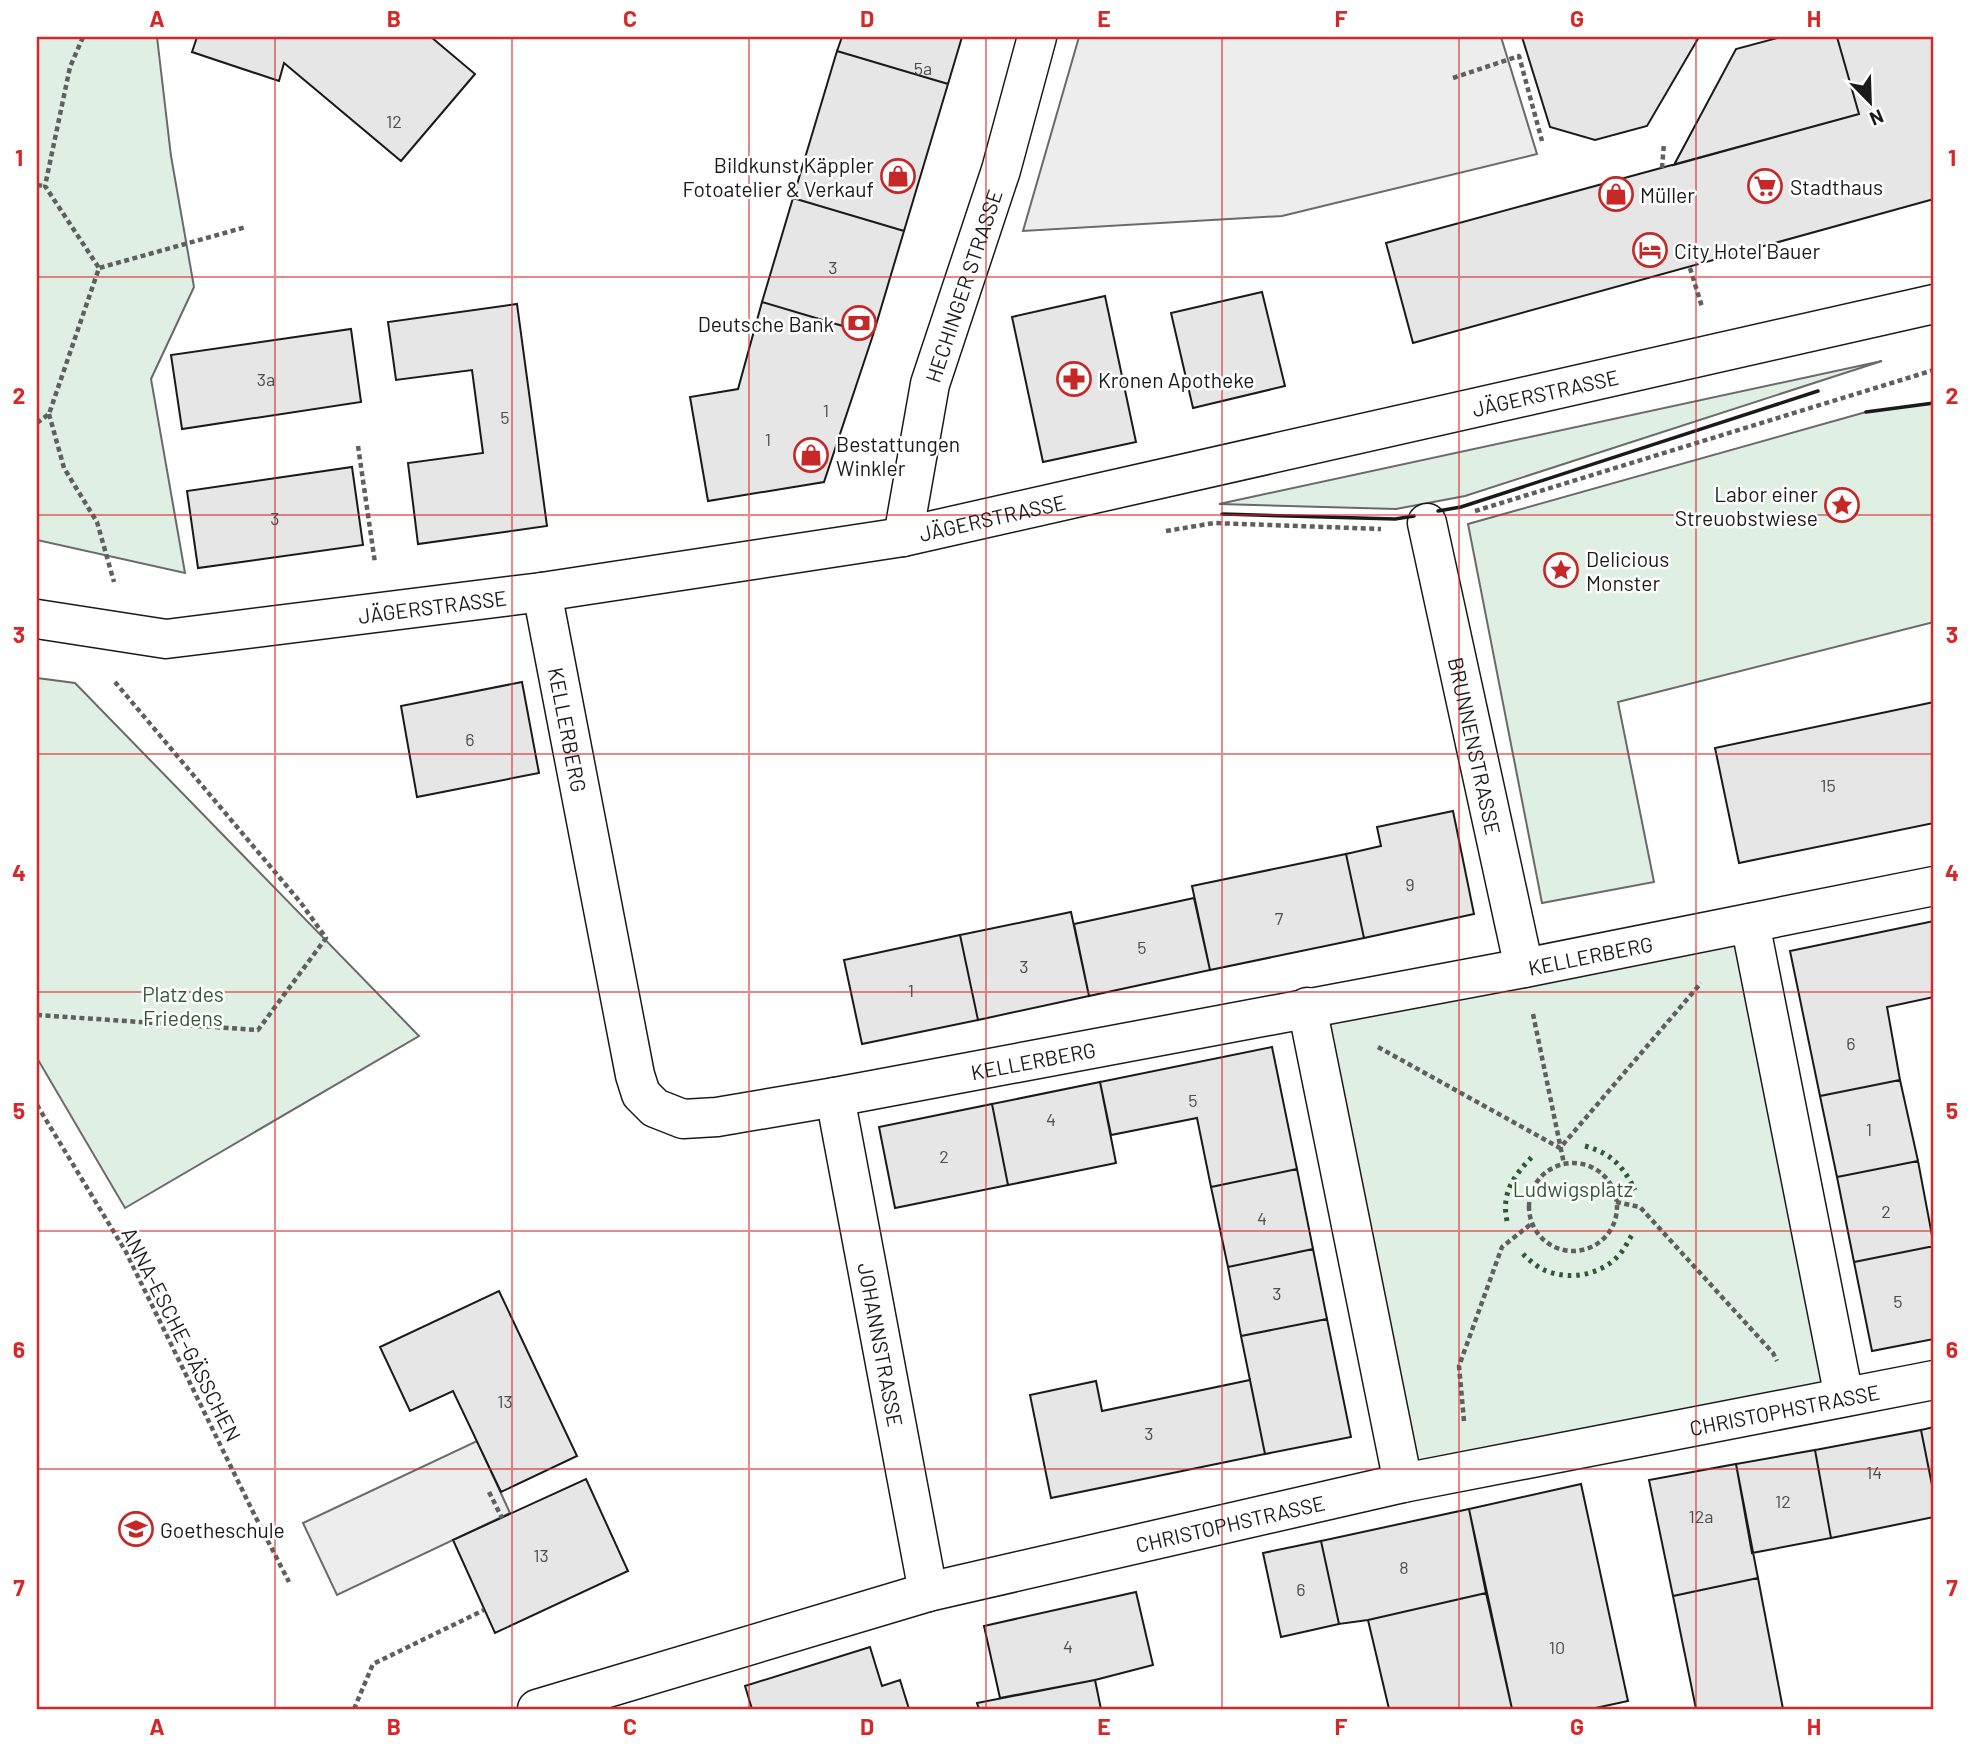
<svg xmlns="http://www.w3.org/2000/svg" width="1971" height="1746" viewBox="0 0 1971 1746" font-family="Barlow,sans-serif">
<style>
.green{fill:#e0efe3;stroke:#6a6a6a;stroke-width:2}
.parking{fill:#ededed;stroke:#6a6a6a;stroke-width:2}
.building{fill:#e6e6e6;stroke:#1a1a1a;stroke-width:2}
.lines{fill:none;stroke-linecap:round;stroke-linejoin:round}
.minor-casing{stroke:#1a1a1a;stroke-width:41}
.major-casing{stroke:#1a1a1a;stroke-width:41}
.path{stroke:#5f5f5f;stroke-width:4.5;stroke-dasharray:5 3.5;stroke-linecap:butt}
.minor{stroke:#fff;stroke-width:38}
.major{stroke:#fff;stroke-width:38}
.hedge{stroke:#2b5a34;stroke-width:5;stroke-dasharray:3.5 5;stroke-linecap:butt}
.wall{stroke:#1a1a1a;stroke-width:3.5}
.grid{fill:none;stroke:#d62828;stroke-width:2;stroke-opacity:0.55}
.labels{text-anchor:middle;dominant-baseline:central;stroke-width:5;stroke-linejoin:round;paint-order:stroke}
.number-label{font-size:18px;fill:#4d4d4d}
.poi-label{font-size:21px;fill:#1a1a1a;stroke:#fff;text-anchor:start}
.street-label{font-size:21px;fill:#1a1a1a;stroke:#fff}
.park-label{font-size:21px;fill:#2b5a34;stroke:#fff}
.neatline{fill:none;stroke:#d62828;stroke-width:2.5}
.grid-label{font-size:23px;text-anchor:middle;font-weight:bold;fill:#d62828}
</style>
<rect width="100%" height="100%" fill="#fff"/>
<path class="green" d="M37,37H157L171,156L194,287L151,379L185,573L37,540Z
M1882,361L1465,496L1396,509L1219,504Z
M1934,403V622L1618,702L1654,882L1542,903L1468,524L1866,412Z
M37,678L75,683L419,1036L125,1208L37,1058Z
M1750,923L1844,1397L1403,1483L1307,1007Z"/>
<path class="parking" d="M1079,37H1501L1537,154L1282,216L1023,231Z
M477,1441L510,1513L337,1595L303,1523Z"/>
<path class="building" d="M197,37H431L475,74L401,161L284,63L279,81L192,52Z
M842,37H962L948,84L837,51Z
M1522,37H1699L1647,126L1595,140L1550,127Z
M1781,37H1837L1859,114L1674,165L1736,49Z
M1837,37H1934V199L1413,343L1386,243L1859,114Z
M837,51L948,84L904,231L793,198Z
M793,198L904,231L873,335L762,302Z
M1262,292L1285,386L1193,408L1171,313Z
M1105,296L1136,442L1043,462L1012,317Z
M762,302L873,335L824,482L708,501L690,397L738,389Z
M517,304L547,526L418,544L408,463L483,453L472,370L396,380L388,322Z
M351,329L361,402L182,429L171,355Z
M352,467L363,545L198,568L187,491Z
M522,682L539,773L417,797L401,706Z
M1934,702V823L1739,863L1715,748Z
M1453,811L1474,914L1364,938L1346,854L1381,846L1377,827Z
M1346,854L1364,938L1210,970L1192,886Z
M1194,898L1210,970L1089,996L1074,924Z
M1071,912L1089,996L978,1020L960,935Z
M1934,921V997L1887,1007L1900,1080L1820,1096L1790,951Z
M960,935L978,1020L862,1044L844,960Z
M1272,1047L1297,1169L1211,1187L1197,1118L1111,1135L1100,1082Z
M1900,1080L1918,1161L1837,1177L1820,1096Z
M1100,1082L1116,1163L1008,1185L992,1104Z
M992,1104L1008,1185L895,1208L879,1127Z
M1918,1161L1934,1246L1854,1262L1837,1177Z
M1297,1169L1313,1249L1228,1267L1211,1187Z
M1934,1246V1339L1872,1351L1854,1262Z
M1313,1249L1327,1319L1241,1336L1228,1267Z
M499,1291L577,1456L501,1492L453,1391L410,1411L380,1347Z
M1327,1319L1351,1437L1265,1454L1241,1336Z
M1250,1380L1265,1454L1051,1498L1030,1395L1096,1381L1102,1411Z
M1934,1427V1495L1921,1430Z
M1921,1430L1934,1495V1517L1831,1538L1815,1450Z
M1815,1450L1831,1538L1752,1553L1736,1464Z
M1736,1464L1758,1578L1673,1596L1649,1480Z
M586,1479L628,1571L495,1633L453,1540Z
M1581,1484L1628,1701L1591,1709H1512L1469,1509Z
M1469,1509L1486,1593L1368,1620L1339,1624L1321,1541Z
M1321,1541L1339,1624L1281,1637L1263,1553Z
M1758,1578L1783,1709H1696L1673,1596Z
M1136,1592L1153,1665L1095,1680L1000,1698L984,1626Z
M1486,1593L1512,1709H1389L1368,1620Z
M870,1647L882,1686L900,1680L909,1709H752L745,1686Z
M1095,1680L1101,1709H979L977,1703Z"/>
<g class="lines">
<g class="minor-casing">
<g id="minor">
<path id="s1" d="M1427,523L1524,968"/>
<path id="s2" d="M903,537L930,384L1001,170L1037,37"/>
<path id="s3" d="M542,592L635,1075L641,1094L655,1108L683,1119L717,1117L835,1097L1524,968L1934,886"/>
<path d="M1750,923L1844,1397"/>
<path d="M1307,1007L1403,1483"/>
<path id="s4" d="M835,1097L928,1592"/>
<path id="s5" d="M537,1709L928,1592L1403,1483L1934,1380"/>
</g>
</g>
<g class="major-casing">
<g id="major">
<path id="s6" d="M37,619L166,639L542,592L903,537L1934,304"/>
</g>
</g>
<path class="path" d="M83,37L70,67L45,186L99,268
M1453,78L1519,56L1542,141
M1662,168L1664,143
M37,185L45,186
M1690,268L1702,307
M49,414L64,468L97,522L114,582
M37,423L49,414L99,268L246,227
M358,446L375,563
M1475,511L1934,370
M1166,531L1214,523L1381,529
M1533,1014L1564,1164
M37,1015L258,1030L326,938L301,903L115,682
M1378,1047L1560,1148L1701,983
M37,1105L126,1252L254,1514L289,1582
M1529 1207a44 44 0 1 1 88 0a44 44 0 1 1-88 0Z
M1616,1202L1640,1207L1773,1353L1777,1361
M1464,1421L1459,1366L1502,1247L1531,1224
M489,1492L502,1518
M354,1709L373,1664L484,1610"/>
<use href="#minor" class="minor"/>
<use href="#major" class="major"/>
<path class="hedge" d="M1585,1146C1611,1153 1623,1166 1635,1190
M1507,1221C1501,1192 1514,1175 1534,1155
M1523,1254C1528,1259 1534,1264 1540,1268C1566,1282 1601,1276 1620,1254C1625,1248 1628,1241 1632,1235"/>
<path class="wall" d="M1866,412L1934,403
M1438,511L1461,507L1818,391
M1222,514L1395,519L1414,516"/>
</g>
<path class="grid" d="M275,37V1709M512,37V1709M749,37V1709M986,37V1709M1222,37V1709M1459,37V1709M1696,37V1709M37,277H1934M37,515H1934M37,754H1934M37,992H1934M37,1231H1934M37,1469H1934"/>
<defs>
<g id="shop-ring" transform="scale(1.75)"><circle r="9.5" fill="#fff" stroke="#c62828" stroke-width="1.5"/><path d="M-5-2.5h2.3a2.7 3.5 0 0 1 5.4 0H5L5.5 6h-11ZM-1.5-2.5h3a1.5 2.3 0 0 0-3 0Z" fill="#c62828"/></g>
<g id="supermarket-ring" transform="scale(1.75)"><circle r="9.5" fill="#fff" stroke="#c62828" stroke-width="1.5"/><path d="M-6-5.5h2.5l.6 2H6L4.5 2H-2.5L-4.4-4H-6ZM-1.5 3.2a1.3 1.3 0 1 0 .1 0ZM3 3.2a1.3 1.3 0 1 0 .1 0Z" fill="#c62828"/></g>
<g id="hotel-ring" transform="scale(1.75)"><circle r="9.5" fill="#fff" stroke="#c62828" stroke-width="1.5"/><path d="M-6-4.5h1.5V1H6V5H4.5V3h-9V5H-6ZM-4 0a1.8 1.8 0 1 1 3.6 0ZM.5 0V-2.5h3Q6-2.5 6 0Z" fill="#c62828"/></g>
<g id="bank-ring" transform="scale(1.75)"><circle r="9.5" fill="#fff" stroke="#c62828" stroke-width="1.5"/><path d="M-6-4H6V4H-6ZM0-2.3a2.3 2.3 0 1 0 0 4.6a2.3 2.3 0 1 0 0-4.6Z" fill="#c62828"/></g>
<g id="pharmacy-ring" transform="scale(1.75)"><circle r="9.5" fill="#fff" stroke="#c62828" stroke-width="1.5"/><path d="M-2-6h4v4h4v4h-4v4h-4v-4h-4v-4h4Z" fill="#c62828"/></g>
<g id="sight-ring" transform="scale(1.75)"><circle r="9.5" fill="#fff" stroke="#c62828" stroke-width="1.5"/><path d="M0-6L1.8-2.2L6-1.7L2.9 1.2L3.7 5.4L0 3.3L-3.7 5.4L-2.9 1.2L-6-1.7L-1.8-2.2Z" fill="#c62828"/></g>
<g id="school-ring" transform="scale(1.75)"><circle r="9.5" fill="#fff" stroke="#c62828" stroke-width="1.5"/><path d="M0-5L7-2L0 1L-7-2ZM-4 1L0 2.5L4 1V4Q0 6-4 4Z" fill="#c62828"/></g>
</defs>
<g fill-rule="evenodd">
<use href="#shop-ring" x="898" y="176"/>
<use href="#supermarket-ring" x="1765" y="186"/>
<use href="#shop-ring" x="1616" y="194"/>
<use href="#hotel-ring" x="1650" y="250"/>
<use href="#bank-ring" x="859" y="323"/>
<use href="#pharmacy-ring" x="1074" y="379"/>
<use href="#shop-ring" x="811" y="455"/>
<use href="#sight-ring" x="1842" y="505"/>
<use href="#sight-ring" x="1561" y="570"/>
<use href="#school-ring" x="136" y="1529"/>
</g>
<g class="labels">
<g class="number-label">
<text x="923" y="68">5a</text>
<text x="394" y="121">12</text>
<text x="833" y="267">3</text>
<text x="266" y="379">3a</text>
<text x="826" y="410">1</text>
<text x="505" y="417">5</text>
<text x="768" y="439">1</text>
<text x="275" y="518">3</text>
<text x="470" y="739">6</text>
<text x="1828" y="785">15</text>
<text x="1410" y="884">9</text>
<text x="1279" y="918">7</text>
<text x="1142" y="947">5</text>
<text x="1024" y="966">3</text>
<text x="911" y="990">1</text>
<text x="1851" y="1043">6</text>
<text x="1193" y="1100">5</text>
<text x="1051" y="1119">4</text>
<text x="1869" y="1129">1</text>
<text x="944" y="1156">2</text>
<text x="1886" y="1211">2</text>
<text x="1262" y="1218">4</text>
<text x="1277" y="1293">3</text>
<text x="1898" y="1301">5</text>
<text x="505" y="1401">13</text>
<text x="1149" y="1433">3</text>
<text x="1874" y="1472">14</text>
<text x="1783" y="1501">12</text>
<text x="1701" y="1516">12a</text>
<text x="541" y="1555">13</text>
<text x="1404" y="1567">8</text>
<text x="1301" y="1589">6</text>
<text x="1068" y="1646">4</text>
<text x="1557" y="1647">10</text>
</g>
<g class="poi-label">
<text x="874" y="164" text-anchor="end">Bildkunst Käppler<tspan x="874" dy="24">Fotoatelier &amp; Verkauf</tspan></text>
<text x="1790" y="186">Stadthaus</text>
<text x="1640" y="194">Müller</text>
<text x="1674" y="250">City Hotel Bauer</text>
<text x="834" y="323" text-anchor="end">Deutsche Bank</text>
<text x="1098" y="379">Kronen Apotheke</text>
<text x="836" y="443">Bestattungen<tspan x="836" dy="24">Winkler</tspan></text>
<text x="1818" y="493" text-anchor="end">Labor einer<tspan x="1818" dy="24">Streuobstwiese</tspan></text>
<text x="1586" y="558">Delicious<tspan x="1586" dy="24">Monster</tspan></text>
<text x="160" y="1529">Goetheschule</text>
</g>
<g class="street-label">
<text stroke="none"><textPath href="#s2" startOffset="259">HECHINGER STRASSE</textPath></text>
<text stroke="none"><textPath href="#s6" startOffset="1533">JÄGERSTRASSE</textPath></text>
<text stroke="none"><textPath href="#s6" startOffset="966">JÄGERSTRASSE</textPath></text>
<text stroke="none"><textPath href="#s6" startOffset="399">JÄGERSTRASSE</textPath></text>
<text stroke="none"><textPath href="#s3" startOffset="140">KELLERBERG</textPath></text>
<text stroke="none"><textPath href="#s1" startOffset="228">BRUNNENSTRASSE</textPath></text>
<text stroke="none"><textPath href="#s3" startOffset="1484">KELLERBERG</textPath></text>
<text stroke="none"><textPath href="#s3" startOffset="917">KELLERBERG</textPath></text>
<text transform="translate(182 1334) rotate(63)">ANNA-ESCHE-GÄSSCHEN</text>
<text stroke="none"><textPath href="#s4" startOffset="252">JOHANNSTRASSE</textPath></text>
<text stroke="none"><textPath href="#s5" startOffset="1284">CHRISTOPHSTRASSE</textPath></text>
<text stroke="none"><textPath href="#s5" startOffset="718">CHRISTOPHSTRASSE</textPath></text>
</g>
<g class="park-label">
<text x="183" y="993">Platz des<tspan x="183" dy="24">Friedens</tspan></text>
<text x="1573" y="1188">Ludwigsplatz</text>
</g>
</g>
<rect width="1971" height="1746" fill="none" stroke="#ffffff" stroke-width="77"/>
<g transform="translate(1870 102) rotate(157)" stroke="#ffffff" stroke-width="5" paint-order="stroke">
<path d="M0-5L12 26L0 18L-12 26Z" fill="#1a1a1a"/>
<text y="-10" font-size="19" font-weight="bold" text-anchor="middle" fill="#1a1a1a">N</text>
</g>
<rect x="38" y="38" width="1894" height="1670" class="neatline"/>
<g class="grid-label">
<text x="157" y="27">A</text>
<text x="394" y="27">B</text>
<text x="630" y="27">C</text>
<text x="867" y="27">D</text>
<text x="1104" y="27">E</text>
<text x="1341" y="27">F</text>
<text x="1577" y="27">G</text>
<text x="1814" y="27">H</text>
<text x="19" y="166">1</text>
<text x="1952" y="166">1</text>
<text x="19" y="404">2</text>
<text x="1952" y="404">2</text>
<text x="19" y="643">3</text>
<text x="1952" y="643">3</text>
<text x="19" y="881">4</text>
<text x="1952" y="881">4</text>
<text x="19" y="1119">5</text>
<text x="1952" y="1119">5</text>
<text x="19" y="1358">6</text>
<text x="1952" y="1358">6</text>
<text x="19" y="1596">7</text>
<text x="1952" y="1596">7</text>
<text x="157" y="1735">A</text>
<text x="394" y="1735">B</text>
<text x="630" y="1735">C</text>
<text x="867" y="1735">D</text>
<text x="1104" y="1735">E</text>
<text x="1341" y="1735">F</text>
<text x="1577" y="1735">G</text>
<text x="1814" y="1735">H</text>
</g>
</svg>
